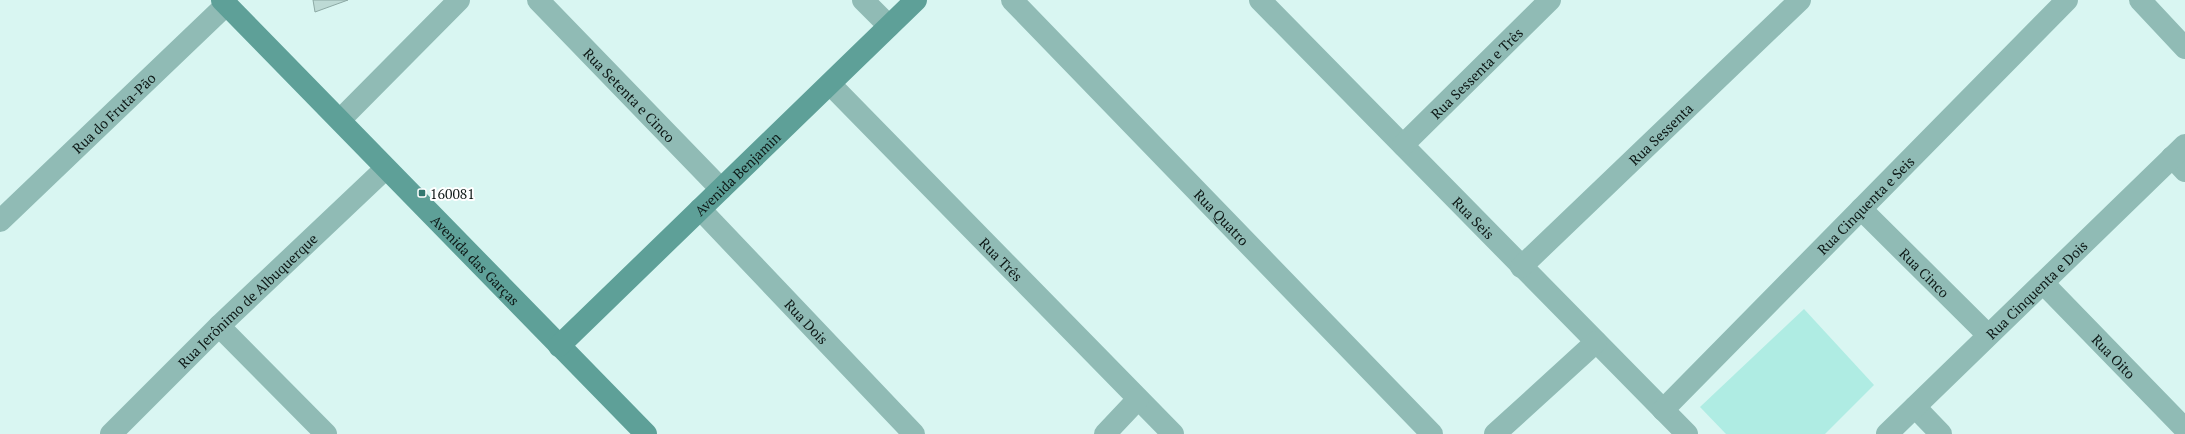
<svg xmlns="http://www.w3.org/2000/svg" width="2185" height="434" viewBox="0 0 2185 434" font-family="'PT Serif',serif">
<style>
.green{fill:#afece3}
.building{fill:#bddad5;stroke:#8da9a5}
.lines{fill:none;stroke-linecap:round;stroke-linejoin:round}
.street{stroke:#90bbb5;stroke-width:22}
.secondary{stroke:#5ea098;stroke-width:22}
.poi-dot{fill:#317870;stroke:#fff;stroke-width:1.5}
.labels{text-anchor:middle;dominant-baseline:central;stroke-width:4;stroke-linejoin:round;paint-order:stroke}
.street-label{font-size:14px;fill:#0d1816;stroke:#fff}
.poi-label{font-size:14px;fill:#0d1816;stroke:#fff;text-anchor:start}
</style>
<rect width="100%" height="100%" fill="#d9f6f2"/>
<path class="green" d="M1804,309L1874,385L1825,434H1726L1700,407Z"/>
<path class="building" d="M313,0H348L315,12Z"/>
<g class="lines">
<g class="street">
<path id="s1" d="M538,0L721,189"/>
<path d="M863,0L889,26"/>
<path id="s2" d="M1012,0L1432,434"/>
<path id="s3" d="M1260,0L1687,434"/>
<path d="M2140,0L2185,48"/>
<path id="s4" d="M830,84L1173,434"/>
<path d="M340,120L459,0"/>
<path id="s5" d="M1403,145L1550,0"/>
<path d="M2172,157L2185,171"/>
<path id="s6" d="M700,209L914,434"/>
<path id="s7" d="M1861,209L1988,335"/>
<path id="s8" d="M0,221L227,4"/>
<path id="s9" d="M1521,267L1800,0"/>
<path id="s10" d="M2043,283L2185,429"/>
<path d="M219,326L326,434"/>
<path d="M1915,407L1941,434"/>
<path id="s11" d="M1663,410L2067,0"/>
<path id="s12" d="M111,434L219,326L385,169"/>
<path d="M1105,434L1138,399"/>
<path d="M1495,434L1596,342"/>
<path id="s13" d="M1887,434L2185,145"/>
</g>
<g class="secondary">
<path id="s14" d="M222,0L646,434"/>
<path id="s15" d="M559,346L916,0"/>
</g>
</g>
<rect class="poi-dot" x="418" y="189" width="8" height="8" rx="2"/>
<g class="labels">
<g class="street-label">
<text stroke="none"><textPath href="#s5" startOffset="103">Rua Sessenta e Três</textPath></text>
<text stroke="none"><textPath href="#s1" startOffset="132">Rua Setenta e Cinco</textPath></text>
<text stroke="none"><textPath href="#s8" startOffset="157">Rua do Fruta-Pão</textPath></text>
<text stroke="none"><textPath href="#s9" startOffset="193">Rua Sessenta</textPath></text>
<text stroke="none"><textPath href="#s15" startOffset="248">Avenida Benjamin</textPath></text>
<text stroke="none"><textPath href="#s11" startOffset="288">Rua Cinquenta e Seis</textPath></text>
<text stroke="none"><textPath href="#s2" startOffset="302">Rua Quatro</textPath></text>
<text stroke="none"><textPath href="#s3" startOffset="305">Rua Seis</textPath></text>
<text stroke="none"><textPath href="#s4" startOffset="245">Rua Três</textPath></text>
<text stroke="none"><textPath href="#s14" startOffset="363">Avenida das Garças</textPath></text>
<text stroke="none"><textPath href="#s7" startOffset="90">Rua Cinco</textPath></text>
<text stroke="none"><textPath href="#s13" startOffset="208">Rua Cinquenta e Dois</textPath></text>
<text stroke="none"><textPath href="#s12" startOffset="191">Rua Jerônimo de Albuquerque</textPath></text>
<text stroke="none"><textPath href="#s6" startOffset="155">Rua Dois</textPath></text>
<text stroke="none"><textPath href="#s10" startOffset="102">Rua Oito</textPath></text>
</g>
<g class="poi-label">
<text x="430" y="193">160081</text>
</g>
</g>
</svg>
